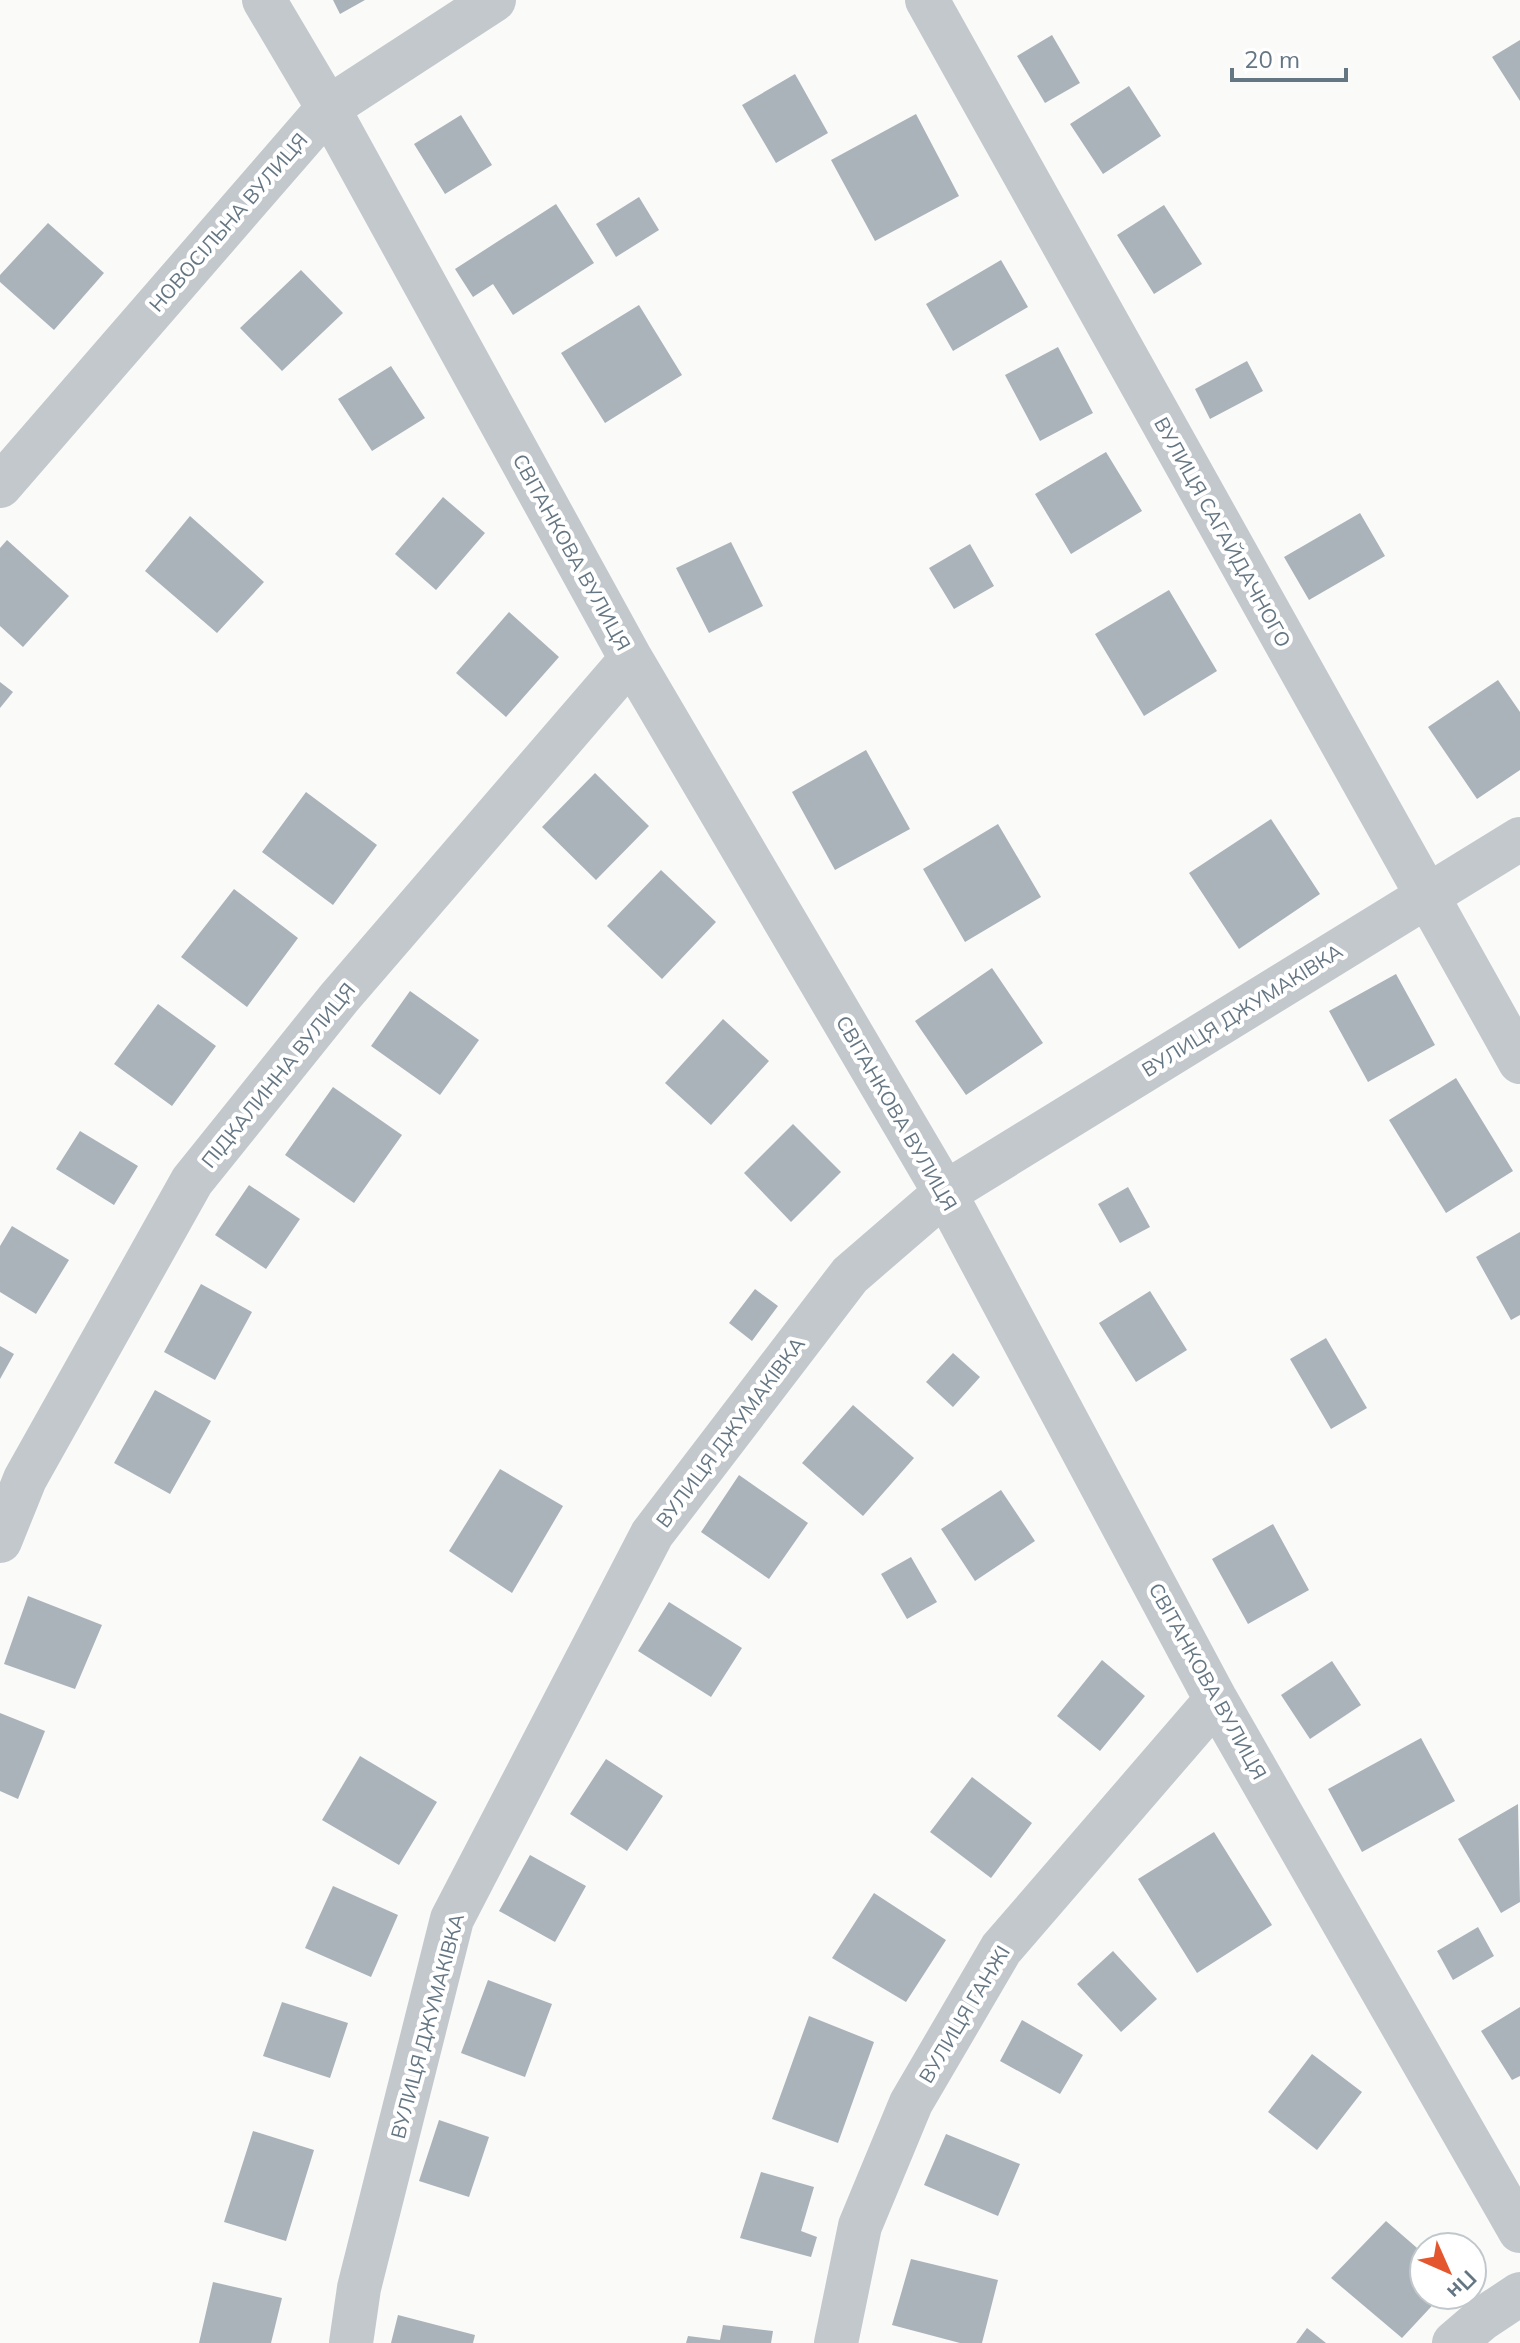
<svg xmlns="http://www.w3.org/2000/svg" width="1520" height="2343" viewBox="0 0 1520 2343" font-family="Mulish,sans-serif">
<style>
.building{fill:#aab3b9}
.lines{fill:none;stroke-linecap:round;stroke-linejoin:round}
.minor{stroke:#c3c8cc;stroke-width:44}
.labels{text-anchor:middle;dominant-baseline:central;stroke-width:8;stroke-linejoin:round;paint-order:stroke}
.street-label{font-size:20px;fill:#657683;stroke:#fff}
</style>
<rect width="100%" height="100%" fill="#fafaf8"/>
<path class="building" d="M333,0H365L340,14Z
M1052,35L1080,83L1045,103L1017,56Z
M1520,40V101L1492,57Z
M795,74L828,133L776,163L742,105Z
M1129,86L1161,136L1103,174L1070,124Z
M916,114L959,196L875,241L831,160Z
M461,115L492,165L445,194L414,144Z
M639,197L659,230L616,257L596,224Z
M556,204L594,263L513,315L493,284L473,297L455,269Z
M1164,205L1202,264L1154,294L1117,235Z
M48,223L104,273L54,330L0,282V275Z
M1001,260L1028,307L953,351L926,304Z
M301,270L343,313L282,371L240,328Z
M639,305L682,375L605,423L561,353Z
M1058,347L1093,413L1040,441L1005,375Z
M1247,361L1263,391L1210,419L1195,389Z
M391,366L425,418L372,451L338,399Z
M1106,452L1142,511L1071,554L1035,494Z
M443,497L485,533L436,590L395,554Z
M1360,513L1385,556L1309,600L1284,557Z
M190,516L264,582L217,633L145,571Z
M7,540L69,596L23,647L0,626V548Z
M731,542L763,606L709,633L676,568Z
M970,544L994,586L954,609L929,568Z
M1169,590L1217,671L1144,716L1095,634Z
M509,612L559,657L506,717L456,673Z
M1498,680L1520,712V770L1477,799L1428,727Z
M0,682L13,692L0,708Z
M866,750L910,829L835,870L792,792Z
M595,773L649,826L596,880L542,827Z
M306,792L377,845L333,905L262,852Z
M1271,819L1320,894L1239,949L1189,873Z
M998,824L1041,897L965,942L923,869Z
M661,870L716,922L662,979L607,926Z
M234,889L298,938L247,1007L181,957Z
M992,968L1043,1043L966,1095L915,1021Z
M1396,974L1435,1045L1368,1082L1329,1011Z
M410,991L479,1040L440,1095L371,1046Z
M158,1004L216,1046L172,1106L114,1064Z
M723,1019L769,1061L711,1125L665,1083Z
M1456,1078L1513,1171L1446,1213L1389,1120Z
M333,1087L402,1135L354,1203L285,1155Z
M793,1124L841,1172L791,1222L744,1173Z
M80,1131L138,1166L114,1205L56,1169Z
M249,1185L300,1219L266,1269L215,1235Z
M1128,1187L1150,1227L1120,1243L1098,1204Z
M12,1226L69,1260L36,1314L0,1292V1246Z
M1520,1232V1315L1511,1320L1476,1257Z
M201,1284L252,1312L215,1380L164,1352Z
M755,1289L778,1306L752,1341L729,1323Z
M1150,1291L1187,1350L1136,1382L1099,1323Z
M1326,1338L1367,1408L1331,1429L1290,1359Z
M0,1346L14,1354L0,1379Z
M953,1353L980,1377L953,1407L926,1382Z
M155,1390L211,1421L170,1494L114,1463Z
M853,1405L914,1458L863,1516L802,1463Z
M500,1469L563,1506L512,1593L449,1551Z
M739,1475L808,1523L769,1579L701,1532Z
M1001,1490L1035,1541L975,1581L941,1529Z
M1273,1524L1309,1590L1248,1624L1212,1559Z
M911,1557L937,1602L907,1619L881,1574Z
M28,1596L102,1625L75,1689L4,1664Z
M669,1602L742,1648L711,1697L638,1651Z
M1102,1660L1145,1696L1100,1751L1057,1716Z
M1332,1661L1361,1705L1310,1739L1281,1695Z
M0,1713L45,1731L18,1799L0,1791Z
M1421,1738L1455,1801L1362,1852L1328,1789Z
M360,1756L437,1802L399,1865L322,1820Z
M606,1759L663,1796L627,1851L570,1814Z
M972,1777L1032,1823L991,1878L930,1832Z
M1518,1804L1520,1902L1501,1913L1458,1839Z
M1214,1832L1272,1925L1197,1973L1138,1879Z
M530,1855L586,1886L555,1942L499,1911Z
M333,1886L398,1915L371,1977L305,1948Z
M874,1893L946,1940L906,2002L832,1958Z
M1478,1927L1494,1956L1453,1980L1437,1951Z
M1113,1951L1157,1999L1121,2032L1077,1984Z
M488,1980L552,2004L525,2077L461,2053Z
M282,2002L348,2023L330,2078L263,2056Z
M1520,2007V2076L1512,2080L1481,2031Z
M809,2016L874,2042L838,2143L772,2119Z
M1022,2020L1083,2055L1060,2094L1000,2061Z
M1312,2054L1362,2092L1317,2150L1268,2112Z
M439,2120L489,2137L469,2197L419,2181Z
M253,2131L314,2150L286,2241L224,2222Z
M946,2134L1020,2164L998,2216L924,2185Z
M761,2172L814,2187L801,2231L817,2237L811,2257L740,2238Z
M1386,2221L1424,2254V2295H1442L1402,2338L1331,2278Z
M911,2259L998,2280L982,2343H960L892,2325Z
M213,2282L282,2298L271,2343H199Z
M398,2315L475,2335L473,2343H391Z
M723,2325L773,2331L771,2343H686L688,2336L720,2340Z
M1307,2328L1326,2343H1296Z"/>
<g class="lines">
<path class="minor" d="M264,0L328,108L631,659L945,1193L1216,1700L1520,2231
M927,0L1520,1062
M0,486L328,108L494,0
M0,1541L25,1479L192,1181L339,998L631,659
M351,2343L359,2288L452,1919L652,1534L850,1275L945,1193L1520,839
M836,2343L860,2226L911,2103L1001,1949L1216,1700
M1454,2343L1482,2319L1520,2294"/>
</g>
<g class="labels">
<g class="street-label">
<text transform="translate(228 222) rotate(-49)">НОВОСІЛЬНА ВУЛИЦЯ</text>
<text transform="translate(1223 532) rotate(61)">ВУЛИЦЯ САГАЙДАЧНОГО</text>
<text transform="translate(572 552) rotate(61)">СВІТАНКОВА ВУЛИЦЯ</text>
<text transform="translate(1242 1010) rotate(-32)">ВУЛИЦЯ ДЖУМАКІВКА</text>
<text transform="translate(278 1075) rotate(-51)">ПІДКАЛИННА ВУЛИЦЯ</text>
<text transform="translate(897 1113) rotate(60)">СВІТАНКОВА ВУЛИЦЯ</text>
<text transform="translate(730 1432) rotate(-53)">ВУЛИЦЯ ДЖУМАКІВКА</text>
<text transform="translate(1208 1681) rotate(61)">СВІТАНКОВА ВУЛИЦЯ</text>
<text transform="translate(964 2014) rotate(-59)">ВУЛИЦЯ ГАНЖІ</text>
<text transform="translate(427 2026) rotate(-75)">ВУЛИЦЯ ДЖУМАКІВКА</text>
</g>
</g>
<g transform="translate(1448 2271) rotate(135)"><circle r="38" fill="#ffffff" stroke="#c1c8cd" stroke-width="2"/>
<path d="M0-6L14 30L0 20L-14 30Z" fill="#e4572e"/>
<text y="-12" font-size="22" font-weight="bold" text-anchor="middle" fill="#657683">Пн</text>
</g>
<path d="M1232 68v12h114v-12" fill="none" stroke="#657683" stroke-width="4"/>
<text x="1244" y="68" font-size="24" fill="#657683" stroke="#ffffff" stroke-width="6" paint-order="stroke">20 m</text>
</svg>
